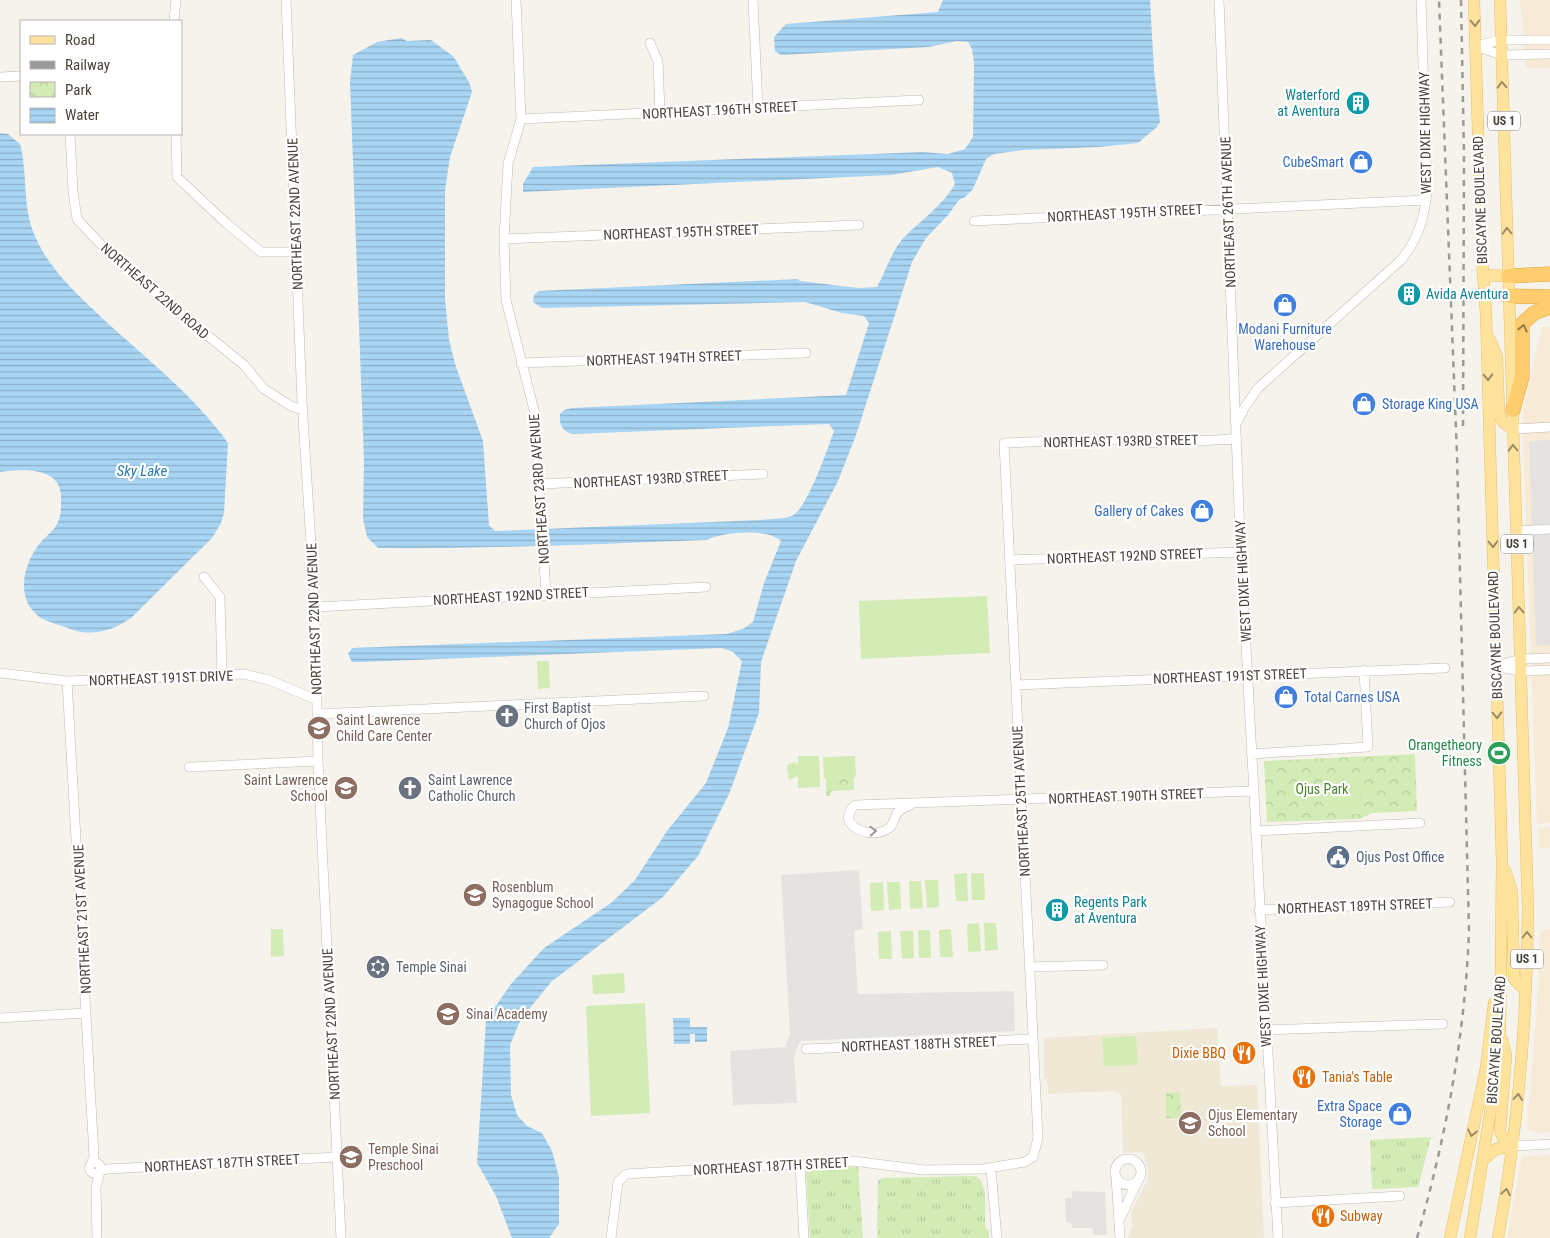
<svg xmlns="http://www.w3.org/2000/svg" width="1550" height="1238" viewBox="0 0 1550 1238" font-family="'Roboto Condensed',sans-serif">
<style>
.commercial{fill:#f7ead7}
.education{fill:#efe8d5}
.grass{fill:url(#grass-tufts)}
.park{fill:url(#park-crowns)}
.pitch{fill:#d3ebb4}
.parking{fill:#e5e3e0}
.water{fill:url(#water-rules)}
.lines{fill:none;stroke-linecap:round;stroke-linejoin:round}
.minor-casing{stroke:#c2bbae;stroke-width:10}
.major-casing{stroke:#e8c068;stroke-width:12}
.highway-casing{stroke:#e2a339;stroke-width:15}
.minor{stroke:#fff;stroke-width:9}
.major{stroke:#ffe29c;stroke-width:11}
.highway{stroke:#ffcd6e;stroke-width:14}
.rail{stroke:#9a9a9a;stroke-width:2.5;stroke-dasharray:6 6;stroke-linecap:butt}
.oneway{stroke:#9c8b66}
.oneway2{stroke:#937b4e}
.oneway3{stroke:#9c9892}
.labels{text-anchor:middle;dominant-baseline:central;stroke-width:4.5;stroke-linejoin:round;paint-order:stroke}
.shield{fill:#fff;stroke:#817c74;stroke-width:1}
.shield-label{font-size:12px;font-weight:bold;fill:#4b4439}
.culture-label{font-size:14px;fill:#0d838f;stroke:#fff;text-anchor:start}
.street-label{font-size:14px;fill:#4b4439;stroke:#fff}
.shop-label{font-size:14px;fill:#366cbe;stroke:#fff;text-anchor:end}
.worship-label{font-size:14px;fill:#5b616d;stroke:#fff;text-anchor:start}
.education-label{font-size:14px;fill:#785e54;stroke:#fff;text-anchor:start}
.leisure-label{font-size:14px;fill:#27864d;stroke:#fff;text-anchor:end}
.park-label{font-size:14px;fill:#4b8029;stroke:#fff}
.service-label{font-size:14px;fill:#4e5e75;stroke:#fff;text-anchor:start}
.food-label{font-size:14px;fill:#c56008;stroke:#fff;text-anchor:start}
.water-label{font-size:15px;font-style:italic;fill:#2c7bb3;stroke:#fff}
</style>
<defs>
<pattern id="grass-tufts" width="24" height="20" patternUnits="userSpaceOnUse" patternTransform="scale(1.25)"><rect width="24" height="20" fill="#d3ebb4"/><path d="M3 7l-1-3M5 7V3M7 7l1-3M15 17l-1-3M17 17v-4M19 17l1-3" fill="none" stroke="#b7cb9c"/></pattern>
<pattern id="park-crowns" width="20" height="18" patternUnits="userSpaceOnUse" patternTransform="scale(1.25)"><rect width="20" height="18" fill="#d3ebb4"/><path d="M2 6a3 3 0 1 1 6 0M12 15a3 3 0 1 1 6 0" fill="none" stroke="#b7cb9c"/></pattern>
<pattern id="water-rules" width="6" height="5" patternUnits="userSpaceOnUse" patternTransform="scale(1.25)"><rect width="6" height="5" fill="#a8d5f3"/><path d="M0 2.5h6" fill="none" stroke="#8baec6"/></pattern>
</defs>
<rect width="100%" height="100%" fill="#f6f3ec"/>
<path class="commercial" d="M1520,0H1550V68H1526Z
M1542,327H1550V823L1537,824L1522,415Z
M1550,827V848H1539L1538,828Z
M1550,929V1132L1538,1133L1529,1130L1527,1125L1537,1008L1540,930Z
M1550,1155V1238H1507L1522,1156Z"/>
<path class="education" d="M1217,1028L1221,1086L1257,1085L1264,1238H1128L1132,1226L1131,1212L1147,1181L1148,1169L1143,1152L1123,1153L1121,1095L1115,1091L1048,1094L1047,1079H1044V1038Z"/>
<path class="grass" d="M1431,1137L1418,1187L1372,1189L1370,1140Z
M809,1167H858L863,1238H810L806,1173Z
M974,1176C990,1180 984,1213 985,1227L989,1231V1238H877L878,1181L883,1178Z"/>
<path class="park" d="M1415,754L1417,811L1372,813L1360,819L1267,822L1264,761Z
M794,762L798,765V776L789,780L787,767L788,764Z
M854,777V790L831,791V796H826V778Z
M1180,1092L1181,1118H1166V1093Z"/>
<path class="pitch" d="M987,596L990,653L861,659L859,601Z
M537,661H549L550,688L538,689Z
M798,756H819L820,787L798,788Z
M855,756L856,777L824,778L823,757Z
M1359,779L1361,814L1340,815L1338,780Z
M967,873L968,901H956L954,874Z
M971,873H984L985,900H972Z
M925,880H938L939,907L927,908Z
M909,881H921L923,908L910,909Z
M883,882L884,910L871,911L870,883Z
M887,882H900L901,909L889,910Z
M979,923L981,951L968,952L967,924Z
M984,923H996L998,950L985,951Z
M271,929H283L284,956L271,957Z
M951,929L953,957H940L939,930Z
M918,930H930L931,958H919Z
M891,931L892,959H879L878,932Z
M900,931H913L914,958L902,959Z
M624,973L625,993L593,994L592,975Z
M645,1003L650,1113L591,1116L586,1006Z
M1136,1036L1138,1065L1104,1066L1102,1038Z"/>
<path class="parking" d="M1550,440V645L1536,646L1529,441Z
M859,870L863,929L854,931L858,994L1014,991L1015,1031L800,1041L794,1056L797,1103L733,1105L730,1051L785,1047L790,1034L781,875Z
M1072,1191L1105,1192L1107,1235H1093V1228H1072L1071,1223L1066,1222L1065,1198H1072Z"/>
<path class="water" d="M943,0H1150L1154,70L1160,122L1157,127L1138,143L1099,147L1023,150L994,154L986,159L973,189L965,197L959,200L948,215L926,238L912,262L856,435L838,481L796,561L761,662L759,713L729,794L698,856L663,897L551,982L521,1019L510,1045L511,1095L517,1115L527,1126L542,1133L552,1151L559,1177V1224L549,1238H512L496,1196L477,1163L486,1020L511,984L544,948L611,903L635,880L667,831L706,783L728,728L742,661L733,652L722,648L362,662H352L348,654L352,648L726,634L743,629L753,622L764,583L781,541C768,528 722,532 707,540C597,544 488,549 378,548L367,537L363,519L364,462L351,108L350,82L353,55L377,42L401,38L407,41L431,40L453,56L469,82L472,92L450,157L445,191V298L449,340L456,367L483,441L489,525L495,531L760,520C769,519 783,519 792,516C807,509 828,448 834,431L829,424L572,434C562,431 559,424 560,414L564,410L572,408L846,395L869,323L864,316L842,313L805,302L542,308L533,302L534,295L539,291L797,279L800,281L858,288L877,287C885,273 891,253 901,241C919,221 941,208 955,184L952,173L938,167L891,175L523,192V184L533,167L923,152L948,154L965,149L973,137L974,62L972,49L968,42L957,41L929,47L781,55L775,51L774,37L786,24L938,12Z
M0,133L8,134L20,144C28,174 22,205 34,234C48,268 75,292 101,317C144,357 194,395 228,443L224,513L221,523L212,538L131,618C113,631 91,637 70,629C61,625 50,623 41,618C16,601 22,569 37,547C43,538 53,532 57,524C61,517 61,509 61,501C64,466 23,469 0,472Z
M673,1018H690V1027H707V1042H695V1034H690V1044H674Z"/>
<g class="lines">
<g class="minor-casing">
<path id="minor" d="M286,0L302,402L315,607L318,761L341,1238
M516,0L521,119L508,164L504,239L506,300L535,414L546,594
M753,0L758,108
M1219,0L1240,534L1278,1238
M174,21L176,0
M650,43L658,61L660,113
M1475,46L1502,55L1550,54
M1475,46L1501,40H1550
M0,77L21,76
M521,119L919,100
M70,134L73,191L77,219L107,251L160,297L244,365L264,389L291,406L303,410
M176,134L177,177L226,223L261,252H297
M974,221L1426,200
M504,239L859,225
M521,363L806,353
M1237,422L1245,407L1258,388L1400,261C1418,241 1425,217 1427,190L1421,0
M1513,429L1550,427
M540,484L763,474
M1516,531L1550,529
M1010,560L1241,552
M204,577L220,597L222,675
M315,607L706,587
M1496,666L1521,659L1550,658
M1499,667L1521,671L1550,670
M0,673L67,681L244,674L269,680L317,700
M67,681L94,1156L91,1165
M1016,685L1445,668
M317,714L704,696
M1251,754L1368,747L1364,670
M189,767L318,761
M910,805C907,807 902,808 899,811C894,815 895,824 889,828C877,837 853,833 848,818L851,809L855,805L1253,791
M1255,831L1420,823
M1259,910L1450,902
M1029,967L1103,965
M0,1018L86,1013
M1266,1030L1443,1024
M806,1049L1032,1039
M1513,1146L1550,1144
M1115 1172a13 13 0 1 1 26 0a13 13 0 1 1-26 0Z
M89.5 1168a5.5 5.5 0 1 1 11 0a5.5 5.5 0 1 1-11 0Z
M800,1164L804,1238
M991,1169L997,1238
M100,1171L107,1169L337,1157
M1116,1177L1120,1238
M1275,1203L1400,1196
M1121,1217L1138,1180
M97,1238L96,1187L100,1172
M611,1238L618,1182L626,1174L853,1161L924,1170L983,1169L1025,1162L1033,1157L1038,1138L1004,443L1116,439L1147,443L1237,439"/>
</g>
<g class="major-casing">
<path id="major" d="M1483,275L1508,276
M1485,294L1509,296
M1490,340L1497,357L1499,414L1503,422L1513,429
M1505,870L1512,892L1514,979L1526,991
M1502,1040L1506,1056L1500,1131L1505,1143L1513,1146
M1482,1161L1496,1149L1513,1146
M1450,1238L1486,1068L1494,1003
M1470,1238L1493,1095L1500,1028L1501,964L1502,861L1486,313L1482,260L1474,0
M1498,1238C1518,1129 1527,1019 1528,909L1500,0"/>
</g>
<g class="highway-casing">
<path id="highway" d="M1508,276L1550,274
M1509,296L1550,297
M1513,410L1522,377V324L1534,313L1550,307"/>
</g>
<use href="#minor" class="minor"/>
<use href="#major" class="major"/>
<use href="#highway" class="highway"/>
<path class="rail" d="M1461,0L1464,155L1463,431
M1417,1238C1446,1137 1465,1036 1469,931L1457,455L1439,0"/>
</g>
<defs><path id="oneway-chevron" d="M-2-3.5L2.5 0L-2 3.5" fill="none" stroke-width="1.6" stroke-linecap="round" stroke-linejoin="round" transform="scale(1.25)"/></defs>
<g class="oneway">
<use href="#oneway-chevron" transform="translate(1475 23) rotate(88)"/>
<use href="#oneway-chevron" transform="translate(1502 85) rotate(-92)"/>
<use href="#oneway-chevron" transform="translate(1507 231) rotate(-92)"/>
<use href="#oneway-chevron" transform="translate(1488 377) rotate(88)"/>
<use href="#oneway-chevron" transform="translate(1513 448) rotate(-92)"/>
<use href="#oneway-chevron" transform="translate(1493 544) rotate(89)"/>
<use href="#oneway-chevron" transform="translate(1519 610) rotate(-92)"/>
<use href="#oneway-chevron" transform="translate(1497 715) rotate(88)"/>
<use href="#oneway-chevron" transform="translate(1527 935) rotate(-90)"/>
<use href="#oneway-chevron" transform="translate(1518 1097) rotate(-85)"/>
<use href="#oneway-chevron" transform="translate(1472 1133) rotate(102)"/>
<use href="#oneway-chevron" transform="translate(1506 1192) rotate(-81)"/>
</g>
<use class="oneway2" href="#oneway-chevron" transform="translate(1523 328) rotate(-76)"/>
<use class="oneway3" href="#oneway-chevron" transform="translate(873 831) rotate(-3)"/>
<defs>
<g id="building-disc" transform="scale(1.25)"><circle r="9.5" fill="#0f9aa8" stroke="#fff"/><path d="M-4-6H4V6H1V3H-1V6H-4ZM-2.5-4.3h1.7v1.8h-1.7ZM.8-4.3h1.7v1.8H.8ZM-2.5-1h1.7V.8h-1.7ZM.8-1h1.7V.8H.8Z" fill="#fff"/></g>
<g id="shop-disc" transform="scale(1.25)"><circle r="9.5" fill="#3f7fe0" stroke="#fff"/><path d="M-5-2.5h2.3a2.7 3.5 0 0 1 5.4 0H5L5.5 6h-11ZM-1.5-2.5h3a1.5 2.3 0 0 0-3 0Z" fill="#fff"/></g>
<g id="church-disc" transform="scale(1.25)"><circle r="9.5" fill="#6b7280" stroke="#fff"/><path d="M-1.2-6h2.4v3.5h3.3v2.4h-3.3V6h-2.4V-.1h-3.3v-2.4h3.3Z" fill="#fff"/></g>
<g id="school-disc" transform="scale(1.25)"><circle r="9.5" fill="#8d6e63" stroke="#fff"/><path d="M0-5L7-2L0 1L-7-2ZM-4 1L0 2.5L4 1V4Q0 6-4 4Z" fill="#fff"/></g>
<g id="stadium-disc" transform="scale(1.25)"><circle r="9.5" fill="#2e9e5b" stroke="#fff"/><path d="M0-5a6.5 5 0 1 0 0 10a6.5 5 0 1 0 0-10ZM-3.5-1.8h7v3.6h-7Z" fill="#fff"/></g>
<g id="civic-disc" transform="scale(1.25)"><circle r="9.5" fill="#5c6f8a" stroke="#fff"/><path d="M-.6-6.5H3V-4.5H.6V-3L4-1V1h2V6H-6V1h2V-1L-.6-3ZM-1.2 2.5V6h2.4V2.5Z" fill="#fff"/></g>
<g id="synagogue-disc" transform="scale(1.25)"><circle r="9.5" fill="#6b7280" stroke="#fff"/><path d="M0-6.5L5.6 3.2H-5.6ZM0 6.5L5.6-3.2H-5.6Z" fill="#fff"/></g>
<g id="restaurant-disc" transform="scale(1.25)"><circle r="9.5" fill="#e8710a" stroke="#fff"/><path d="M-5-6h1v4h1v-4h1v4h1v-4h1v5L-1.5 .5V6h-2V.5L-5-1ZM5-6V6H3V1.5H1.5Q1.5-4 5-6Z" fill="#fff"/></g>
</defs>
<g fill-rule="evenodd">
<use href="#building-disc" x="1358" y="103"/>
<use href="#shop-disc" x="1361" y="162"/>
<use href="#building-disc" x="1409" y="294"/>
<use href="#shop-disc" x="1285" y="305"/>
<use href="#shop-disc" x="1364" y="404"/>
<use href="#shop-disc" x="1202" y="511"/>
<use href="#shop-disc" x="1286" y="697"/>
<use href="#church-disc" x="507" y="716"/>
<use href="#school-disc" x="319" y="728"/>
<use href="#stadium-disc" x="1499" y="753"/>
<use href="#school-disc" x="346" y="788"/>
<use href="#church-disc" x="410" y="788"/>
<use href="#civic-disc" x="1338" y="857"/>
<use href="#school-disc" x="475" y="895"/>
<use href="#building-disc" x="1057" y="910"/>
<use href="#synagogue-disc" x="378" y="967"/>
<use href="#school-disc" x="448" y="1014"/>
<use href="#restaurant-disc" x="1244" y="1053"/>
<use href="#restaurant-disc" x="1304" y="1077"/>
<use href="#shop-disc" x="1400" y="1114"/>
<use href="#school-disc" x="1190" y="1123"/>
<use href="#school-disc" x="351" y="1157"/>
<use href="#restaurant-disc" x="1323" y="1216"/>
</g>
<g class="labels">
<g class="shield">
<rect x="1488" y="111.5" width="32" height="19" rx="4"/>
<rect x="1501" y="534.5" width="32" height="19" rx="4"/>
<rect x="1511" y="949.5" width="32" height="19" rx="4"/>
</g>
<g class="shield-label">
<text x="1504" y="121">US 1</text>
<text x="1517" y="544">US 1</text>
<text x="1527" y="959">US 1</text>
</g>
<g class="culture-label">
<text x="1340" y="95" text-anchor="end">Waterford<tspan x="1340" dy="16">at Aventura</tspan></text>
<text x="1426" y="294">Avida Aventura</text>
<text x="1074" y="902">Regents Park<tspan x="1074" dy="16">at Aventura</tspan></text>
</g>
<g class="street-label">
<text transform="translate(720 110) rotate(-3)">NORTHEAST 196TH STREET</text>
<text transform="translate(1425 133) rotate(-91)">WEST DIXIE HIGHWAY</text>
<text transform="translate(1480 200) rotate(-92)">BISCAYNE BOULEVARD</text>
<text transform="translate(1228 212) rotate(-92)">NORTHEAST 26TH AVENUE</text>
<text transform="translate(1125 213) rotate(-3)">NORTHEAST 195TH STREET</text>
<text transform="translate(295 214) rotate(-92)">NORTHEAST 22ND AVENUE</text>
<text transform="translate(681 232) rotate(-2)">NORTHEAST 195TH STREET</text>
<text transform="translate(155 291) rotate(41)">NORTHEAST 22ND ROAD</text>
<text transform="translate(664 358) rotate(-2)">NORTHEAST 194TH STREET</text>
<text transform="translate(1121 441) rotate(-1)">NORTHEAST 193RD STREET</text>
<text transform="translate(651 479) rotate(-3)">NORTHEAST 193RD STREET</text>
<text transform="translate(539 489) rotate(-94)">NORTHEAST 23RD AVENUE</text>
<text transform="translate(1125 556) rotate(-2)">NORTHEAST 192ND STREET</text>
<text transform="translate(1243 581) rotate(-93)">WEST DIXIE HIGHWAY</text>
<text transform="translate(511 596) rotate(-3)">NORTHEAST 192ND STREET</text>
<text transform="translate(314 619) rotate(-92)">NORTHEAST 22ND AVENUE</text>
<text transform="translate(1495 635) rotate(-92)">BISCAYNE BOULEVARD</text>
<text transform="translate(1230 676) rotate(-2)">NORTHEAST 191ST STREET</text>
<text transform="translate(161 678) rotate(-2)">NORTHEAST 191ST DRIVE</text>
<text transform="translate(1126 796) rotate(-2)">NORTHEAST 190TH STREET</text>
<text transform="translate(1021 801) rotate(-93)">NORTHEAST 25TH AVENUE</text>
<text transform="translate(1355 906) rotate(-2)">NORTHEAST 189TH STREET</text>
<text transform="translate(82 919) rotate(-93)">NORTHEAST 21ST AVENUE</text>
<text transform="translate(1263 986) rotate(-93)">WEST DIXIE HIGHWAY</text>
<text transform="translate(331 1024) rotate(-93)">NORTHEAST 22ND AVENUE</text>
<text transform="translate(1496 1040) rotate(-86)">BISCAYNE BOULEVARD</text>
<text transform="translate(919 1044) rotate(-2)">NORTHEAST 188TH STREET</text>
<text transform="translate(222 1163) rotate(-3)">NORTHEAST 187TH STREET</text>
<text transform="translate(771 1166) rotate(-3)">NORTHEAST 187TH STREET</text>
</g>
<g class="shop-label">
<text x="1344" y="162">CubeSmart</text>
<text x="1285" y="329" text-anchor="middle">Modani Furniture<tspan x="1285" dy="16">Warehouse</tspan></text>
<text x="1382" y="404" text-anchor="start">Storage King USA</text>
<text x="1184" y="511">Gallery of Cakes</text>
<text x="1304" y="697" text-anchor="start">Total Carnes USA</text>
<text x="1382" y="1106">Extra Space<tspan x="1382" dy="16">Storage</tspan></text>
</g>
<g class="worship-label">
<text x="524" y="708">First Baptist<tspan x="524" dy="16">Church of Ojos</tspan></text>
<text x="428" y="780">Saint Lawrence<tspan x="428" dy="16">Catholic Church</tspan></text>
<text x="396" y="967">Temple Sinai</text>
</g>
<g class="education-label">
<text x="336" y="720">Saint Lawrence<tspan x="336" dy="16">Child Care Center</tspan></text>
<text x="328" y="780" text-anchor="end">Saint Lawrence<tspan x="328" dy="16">School</tspan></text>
<text x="492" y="887">Rosenblum<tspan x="492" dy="16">Synagogue School</tspan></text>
<text x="466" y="1014">Sinai Academy</text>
<text x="1208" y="1115">Ojus Elementary<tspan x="1208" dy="16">School</tspan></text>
<text x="368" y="1149">Temple Sinai<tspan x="368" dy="16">Preschool</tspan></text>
</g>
<g class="leisure-label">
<text x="1482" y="745">Orangetheory<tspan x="1482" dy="16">Fitness</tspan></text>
</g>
<g class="park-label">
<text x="1322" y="789">Ojus Park</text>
</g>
<g class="service-label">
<text x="1356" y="857">Ojus Post Office</text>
</g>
<g class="food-label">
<text x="1226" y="1053" text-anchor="end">Dixie BBQ</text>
<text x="1322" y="1077">Tania's Table</text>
<text x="1340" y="1216">Subway</text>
</g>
<g class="water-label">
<text x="142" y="471">Sky Lake</text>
</g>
</g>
<rect x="20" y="20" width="162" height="115" fill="#ffffff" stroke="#b7b4b0"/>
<rect x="30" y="36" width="25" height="8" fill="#ffe29c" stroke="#b7b4b0"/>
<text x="65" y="45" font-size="15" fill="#4b4439">Road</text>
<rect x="30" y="61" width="25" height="8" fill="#9a9a9a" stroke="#b7b4b0"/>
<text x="65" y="70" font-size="15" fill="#4b4439">Railway</text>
<rect x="30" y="82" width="25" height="15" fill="url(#park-crowns)" stroke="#b7b4b0"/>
<text x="65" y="95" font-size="15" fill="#4b4439">Park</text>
<rect x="30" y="108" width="25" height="15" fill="url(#water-rules)" stroke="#b7b4b0"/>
<text x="65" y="120" font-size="15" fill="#4b4439">Water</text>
</svg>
